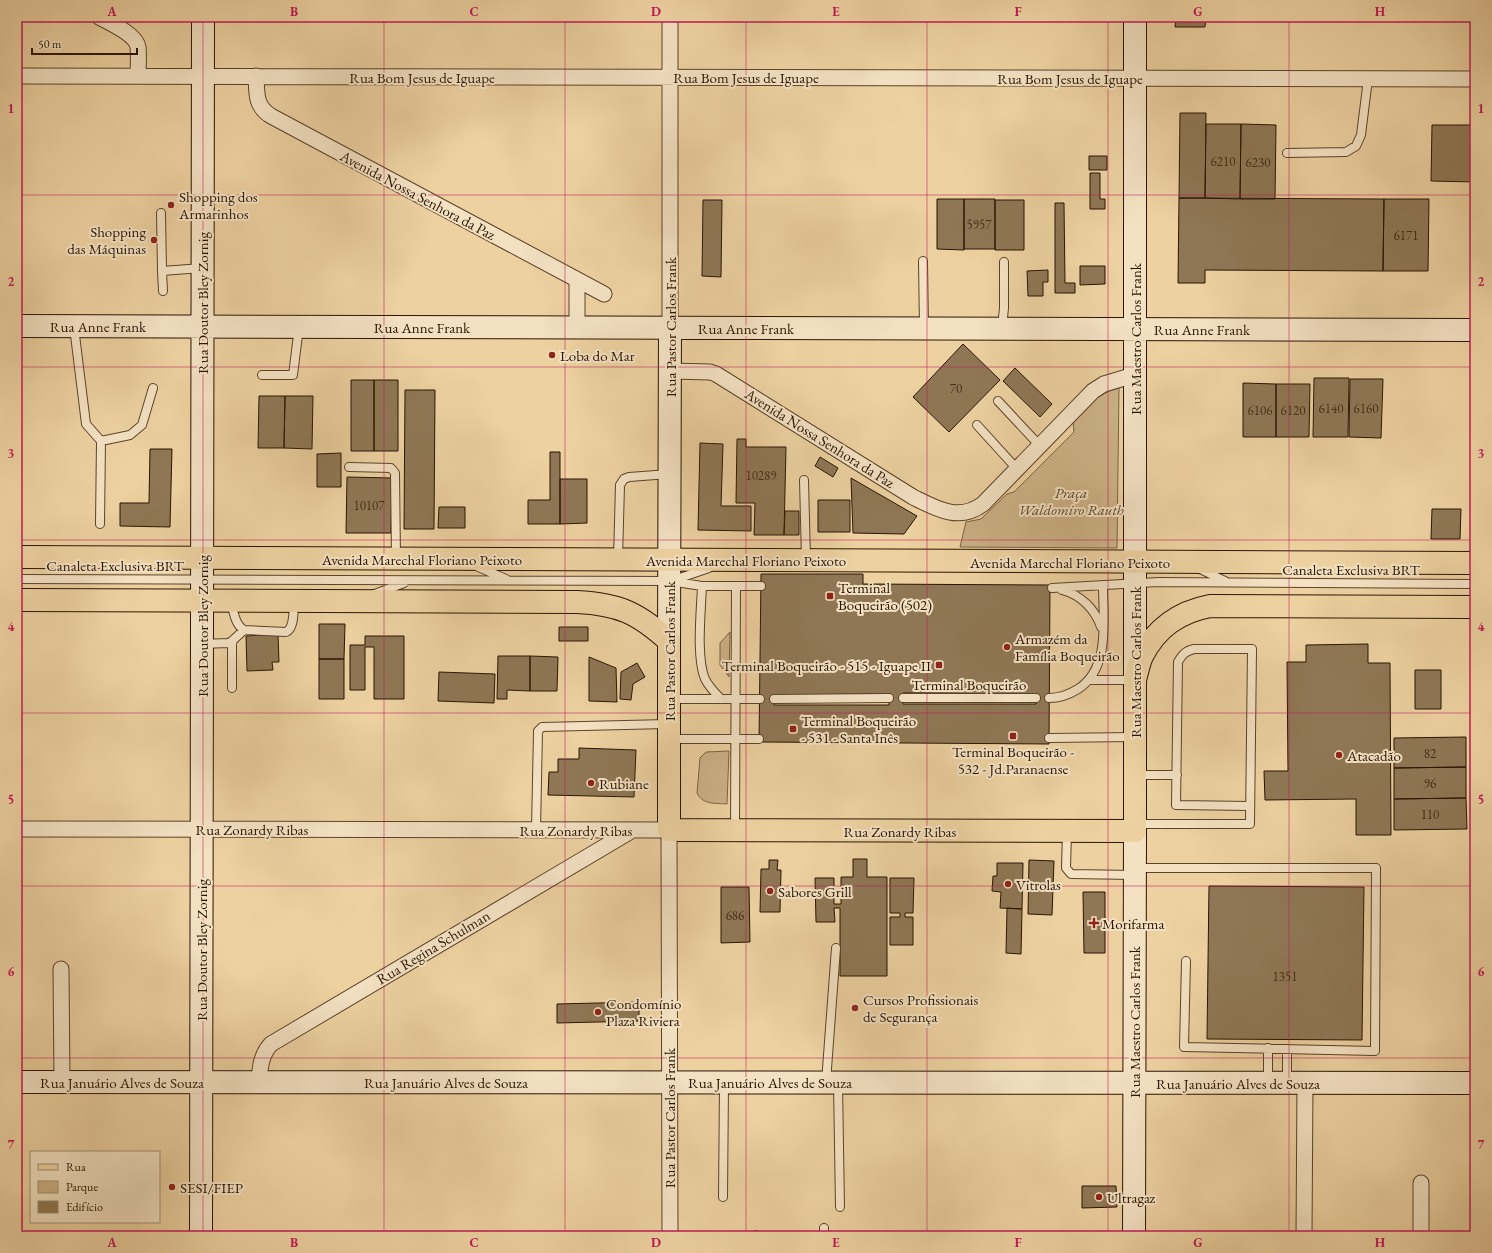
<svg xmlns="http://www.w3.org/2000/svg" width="1492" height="1253" viewBox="0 0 1492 1253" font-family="'EB Garamond',serif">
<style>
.green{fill:#ccb186;stroke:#7a6344}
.building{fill:#8f7755;stroke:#291503;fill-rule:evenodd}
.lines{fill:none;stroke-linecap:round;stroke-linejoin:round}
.lane-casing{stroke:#5a442a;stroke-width:10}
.street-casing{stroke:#5a442a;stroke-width:17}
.secondary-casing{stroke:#291503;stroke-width:24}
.primary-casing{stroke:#291503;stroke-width:24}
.lane{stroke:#f3e1c2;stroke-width:8}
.street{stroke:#f3e1c2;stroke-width:15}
.secondary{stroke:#f3e1c2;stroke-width:22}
.primary{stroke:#edd1a1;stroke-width:22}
.grid{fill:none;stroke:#c2185b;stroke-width:1;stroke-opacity:0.55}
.poi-dot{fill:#8f2418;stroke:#f3e1c2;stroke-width:1.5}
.labels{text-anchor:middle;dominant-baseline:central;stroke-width:4;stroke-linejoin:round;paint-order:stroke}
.number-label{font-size:13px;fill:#422e18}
.street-label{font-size:15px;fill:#291503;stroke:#f3e1c2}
.poi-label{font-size:15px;fill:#291503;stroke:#f3e1c2;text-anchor:start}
.park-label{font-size:15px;font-style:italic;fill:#5a442a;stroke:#f3e1c2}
.neatline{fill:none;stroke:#c2185b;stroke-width:1.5}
.grid-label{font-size:13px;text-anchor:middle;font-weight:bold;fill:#c2185b}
</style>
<rect width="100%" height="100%" fill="#edd1a1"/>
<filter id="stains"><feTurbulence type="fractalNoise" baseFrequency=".005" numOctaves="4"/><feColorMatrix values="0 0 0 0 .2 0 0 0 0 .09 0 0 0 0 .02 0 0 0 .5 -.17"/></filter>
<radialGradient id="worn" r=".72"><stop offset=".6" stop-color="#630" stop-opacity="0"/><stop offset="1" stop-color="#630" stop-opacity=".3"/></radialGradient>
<path class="green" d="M1119,388L1117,548L960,547L966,522L981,519L1007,494L1014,492L1074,432L1073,421C1089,405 1096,394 1119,388Z
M730,632L729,677L720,665V643Z
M729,751L727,804C715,803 703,805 697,793L700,758L706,752Z"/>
<path class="building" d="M1176,17H1206L1205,27H1175Z
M1293,17H1384V19Z
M1180,113H1206L1205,198H1179Z
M1206,124H1241L1240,199L1205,198Z
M1241,124L1276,125L1275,199H1240Z
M1432,125H1475V182L1431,181Z
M1089,156H1107V170H1089Z
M1090,173H1100V199H1105V209H1090Z
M1179,198L1384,199L1383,271L1205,270V283H1178Z
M937,199H964V250L937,249Z
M964,199H995V249H964Z
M1384,199H1429L1428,271H1383Z
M703,200H722L721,277L702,276Z
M995,200H1024V250H995Z
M1055,203H1064L1065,283H1075V293H1055Z
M1080,266H1105V284L1080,285Z
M1048,270V282H1043V296H1028L1027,271Z
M963,344L1000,380L949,432L913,397Z
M1015,368L1052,404L1040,417L1003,381Z
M1314,378H1349L1348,437H1313Z
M1350,379H1383L1381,438L1349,437Z
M351,380H374V451H351Z
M374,380H398V451H374Z
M1243,383L1276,384V437H1243Z
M1276,384H1310L1309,437H1276Z
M405,390H435L434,529H404Z
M259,396H285L284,448H258Z
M285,396H313L312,449L284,448Z
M737,439H746V447H786L784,535H754L755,503H736Z
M700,443L723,444L721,506H751V531L698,530Z
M150,449H172L170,527L120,526V503H149Z
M550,452H560V524H528V500H550Z
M341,453V487H317V454Z
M820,457L838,468L833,477L815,466Z
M347,477L392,478L391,533H346Z
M851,478L917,516L904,534L853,533Z
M560,479H587V523L560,524Z
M818,500H850V532H818Z
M439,507H465V528H438Z
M1432,509H1461L1460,539H1431Z
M785,511H799V535H784Z
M761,574H863V584L1050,585L1049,744L759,742ZM903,693L1036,694V704H903ZM889,694V705H774V695Z
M319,624H345L344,659H319Z
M559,627H588V641H559Z
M278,634L279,662H272L273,670L247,671L246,636Z
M365,636H404V699H374V647H365V690H350V645H365Z
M1368,644V663H1390L1391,835H1356V799L1265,800L1264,771H1288L1287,662H1306V645Z
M498,656H530V691L507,690V699H497Z
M530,656L558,657L557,691H530Z
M589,657L616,668L617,702L589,701Z
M319,659H344V699H319Z
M637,663L645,677L633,684L631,700L620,699L621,672Z
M1415,670H1441V709H1415Z
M439,672L495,674L494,703L438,701Z
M1466,737V767L1394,768V738Z
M579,748L636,750L634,797L548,795L549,772H558V759H579Z
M1466,767V798L1394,799V768Z
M1466,798L1467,829L1394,830V799Z
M853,859H867V877H887V976H840V908H834L835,922H816L815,878H834V904H841V877H853Z
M769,860H778L777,870H781L780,912H760L761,869H769Z
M1029,860L1054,861L1052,915L1028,914Z
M997,863H1023L1022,909L1000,908L1001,892L992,891L993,876H997Z
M890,878H914L913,913H905V917H913V945H890V917H900V913H890Z
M1209,886L1364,887L1362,1040L1207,1039Z
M721,887H749L750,942L721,943Z
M1083,892H1105V953H1084Z
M1007,908L1022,909L1021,954L1006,953Z
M639,1002V1021L557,1023V1004Z
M1082,1186H1116L1117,1207L1082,1208Z"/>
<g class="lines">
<g class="lane-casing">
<path id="lane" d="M1287,153L1346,152L1356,146L1361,135L1368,79
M161,213L162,271L202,268
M923,261L924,328
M162,271L163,291
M74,327L86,424L101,441L100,524
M1002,328L1004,308V262
M262,375H293L299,327
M998,401L1040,446
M977,425L1017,469
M101,441L130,435L142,425L153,388
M349,467L391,468L395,473L396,558
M804,480L806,560
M618,559L620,485L624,479L629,477L669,474
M476,566L506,579
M1198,568L1225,581
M17,579L669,581L702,586H761
M671,581L709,568
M702,586C701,611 696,658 705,679C709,687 715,693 721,699
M1052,588L1158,582L1475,584
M1062,590C1081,595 1095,609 1101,627
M372,595L404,583
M231,603C234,612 235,625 244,630L286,632C295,628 293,611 294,602
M202,644L228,643L232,641L244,630
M1089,680H1134
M232,688V641
M903,698H1036
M1049,698C1060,698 1070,694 1078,689C1111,668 1103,618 1103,585
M670,699H760
M774,699L889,698
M1049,738L1134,737
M670,739H759
M1135,775H1177
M1135,824H1250C1251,766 1251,707 1252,649H1194C1185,651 1182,655 1178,662L1176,805L1250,806
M536,830L538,731L542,727L667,724
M735,830L736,586
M1067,832L1066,868L1071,874L1134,875
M1136,868H1376L1375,1051L1184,1047L1186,961
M1287,1049V1082
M826,1082L836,948
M1268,1082V1048
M838,1084L840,1207
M723,1197L724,1083
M824,1228V1236
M756,1236V1235"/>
</g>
<g class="street-casing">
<path id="street" d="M99,17C110,23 136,34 138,47C139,57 138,67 138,76
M17,76L1475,79
M256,76C257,94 255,106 271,116L604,294
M577,328V280
M670,328V17
M670,371L710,372L716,374L913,497C937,509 959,522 983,504L1093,391L1104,384L1134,375
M17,829L669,830L670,1236
M61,969L62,1082
M259,1082C260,1067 261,1055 271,1044L631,831
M1304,1236L1305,1083
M1421,1236V1183"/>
</g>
<g class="secondary-casing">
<path id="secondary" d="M17,326L1475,330
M669,641L670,328
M1135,676V17
M17,1082L1475,1083
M201,1236L203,17
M1134,1236L1135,831"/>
</g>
<g class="primary-casing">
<path id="primary" d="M17,557L1475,563
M17,600L577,602C619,604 638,613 669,641V830L1135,831V680C1137,672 1139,663 1142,656C1157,627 1179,612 1210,606L1475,607"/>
</g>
<use href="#lane" class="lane"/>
<use href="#street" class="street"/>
<use href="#secondary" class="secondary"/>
<use href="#primary" class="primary"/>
</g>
<path class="grid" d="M203,17V1236M384,17V1236M565,17V1236M746,17V1236M927,17V1236M1108,17V1236M1289,17V1236M17,195H1475M17,367H1475M17,540H1475M17,713H1475M17,886H1475M17,1058H1475"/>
<g class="poi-dot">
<circle cx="171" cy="205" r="4"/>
<circle cx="154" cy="240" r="4"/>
<circle cx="552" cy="355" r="4"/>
<rect x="826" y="592" width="8" height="8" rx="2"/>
<circle cx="1007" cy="647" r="4"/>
<rect x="935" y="661" width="8" height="8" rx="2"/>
<rect x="789" y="725" width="8" height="8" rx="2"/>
<rect x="1009" y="732" width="8" height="8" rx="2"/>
<circle cx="1339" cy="755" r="4"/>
<circle cx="591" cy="783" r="4"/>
<circle cx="1008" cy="884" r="4"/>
<circle cx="770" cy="891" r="4"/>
<path d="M1092 917h4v4h4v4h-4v4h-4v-4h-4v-4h4z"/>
<circle cx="855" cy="1008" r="4"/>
<circle cx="598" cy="1012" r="4"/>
<circle cx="172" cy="1187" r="4"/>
<circle cx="1099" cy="1197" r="4"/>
</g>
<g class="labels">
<g class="number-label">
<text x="1223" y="161">6210</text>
<text x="1258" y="162">6230</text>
<text x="979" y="224">5957</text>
<text x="1406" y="235">6171</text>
<text x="956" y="388">70</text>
<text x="1331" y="408">6140</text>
<text x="1366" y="408">6160</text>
<text x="1260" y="410">6106</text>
<text x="1293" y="410">6120</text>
<text x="761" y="475">10289</text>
<text x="369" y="505">10107</text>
<text x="1430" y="753">82</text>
<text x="1430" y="783">96</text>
<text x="1430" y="814">110</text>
<text x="735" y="915">686</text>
<text x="1285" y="976">1351</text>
</g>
<g class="street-label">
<text x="422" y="77">Rua Bom Jesus de Iguape</text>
<text x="746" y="77">Rua Bom Jesus de Iguape</text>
<text x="1070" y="78">Rua Bom Jesus de Iguape</text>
<text transform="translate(418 195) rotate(28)">Avenida Nossa Senhora da Paz</text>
<text transform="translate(202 303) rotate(-90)">Rua Doutor Bley Zornig</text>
<text x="98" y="326">Rua Anne Frank</text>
<text x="422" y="327">Rua Anne Frank</text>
<text transform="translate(670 327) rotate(-90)">Rua Pastor Carlos Frank</text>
<text x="746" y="328">Rua Anne Frank</text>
<text x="1202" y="329">Rua Anne Frank</text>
<text transform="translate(1135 339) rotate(-90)">Rua Maestro Carlos Frank</text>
<text transform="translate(820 438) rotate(32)">Avenida Nossa Senhora da Paz</text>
<text x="422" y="559">Avenida Marechal Floriano Peixoto</text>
<text x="746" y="560">Avenida Marechal Floriano Peixoto</text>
<text x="1070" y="562">Avenida Marechal Floriano Peixoto</text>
<text x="115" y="565">Canaleta Exclusiva BRT</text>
<text x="1351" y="569">Canaleta Exclusiva BRT</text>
<text transform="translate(202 626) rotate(-90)">Rua Doutor Bley Zornig</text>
<text transform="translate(669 651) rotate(-90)">Rua Pastor Carlos Frank</text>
<text transform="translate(1135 662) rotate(-90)">Rua Maestro Carlos Frank</text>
<text x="969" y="684">Terminal Boqueirão</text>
<text x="252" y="829">Rua Zonardy Ribas</text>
<text x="576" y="830">Rua Zonardy Ribas</text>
<text x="900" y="831">Rua Zonardy Ribas</text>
<text transform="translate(433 947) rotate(-31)">Rua Regina Schulman</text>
<text transform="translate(201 950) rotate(-90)">Rua Doutor Bley Zornig</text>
<text transform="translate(1134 1022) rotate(-90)">Rua Maestro Carlos Frank</text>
<text x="122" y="1082">Rua Januário Alves de Souza</text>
<text x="446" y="1082">Rua Januário Alves de Souza</text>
<text x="770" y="1082">Rua Januário Alves de Souza</text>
<text x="1238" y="1083">Rua Januário Alves de Souza</text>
<text transform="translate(669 1118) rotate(-90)">Rua Pastor Carlos Frank</text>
</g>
<g class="poi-label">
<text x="179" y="196">Shopping dos<tspan x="179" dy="17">Armarinhos</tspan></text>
<text x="146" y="231" text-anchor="end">Shopping<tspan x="146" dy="17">das Máquinas</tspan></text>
<text x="560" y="355">Loba do Mar</text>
<text x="838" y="587">Terminal<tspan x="838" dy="17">Boqueirão (502)</tspan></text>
<text x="1015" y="638">Armazém da<tspan x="1015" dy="17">Família Boqueirão</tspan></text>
<text x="931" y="665" text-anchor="end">Terminal Boqueirão - 515 - Iguape II</text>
<text x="801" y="720">Terminal Boqueirão<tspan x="801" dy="17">- 531 - Santa Inês</tspan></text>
<text x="1013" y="751" text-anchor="middle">Terminal Boqueirão -<tspan x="1013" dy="17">532 - Jd.Paranaense</tspan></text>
<text x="1347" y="755">Atacadão</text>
<text x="599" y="783">Rubiane</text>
<text x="1016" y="884">Vitrolas</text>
<text x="778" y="891">Sabores Grill</text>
<text x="1102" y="923">Morifarma</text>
<text x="863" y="999">Cursos Profissionais<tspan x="863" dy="17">de Segurança</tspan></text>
<text x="606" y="1003">Condomínio<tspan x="606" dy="17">Plaza Riviera</tspan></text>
<text x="180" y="1187">SESI/FIEP</text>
<text x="1107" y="1197">Ultragaz</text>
</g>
<g class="park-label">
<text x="1071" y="492">Praça<tspan x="1071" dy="17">Waldomiro Rauth</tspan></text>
</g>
</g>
<rect width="1492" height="1253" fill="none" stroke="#edd1a1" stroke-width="44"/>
<rect x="30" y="1151" width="130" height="72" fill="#f3e1c2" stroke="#a28f76"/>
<rect x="38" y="1164" width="20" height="6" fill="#edd1a1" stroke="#a28f76"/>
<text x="66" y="1171" font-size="12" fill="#291503">Rua</text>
<rect x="38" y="1181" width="20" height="12" fill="#ccb186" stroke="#a28f76"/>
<text x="66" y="1191" font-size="12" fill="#291503">Parque</text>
<rect x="38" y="1201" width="20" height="12" fill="#8f7755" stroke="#a28f76"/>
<text x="66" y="1211" font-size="12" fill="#291503">Edifício</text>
<path d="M32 48v6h105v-6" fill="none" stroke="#291503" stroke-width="2"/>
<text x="38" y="48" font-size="12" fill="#291503" stroke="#f3e1c2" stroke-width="3" paint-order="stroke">50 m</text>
<rect x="22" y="22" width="1448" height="1209" class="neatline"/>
<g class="grid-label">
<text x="112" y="16">A</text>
<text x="294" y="16">B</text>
<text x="474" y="16">C</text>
<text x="656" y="16">D</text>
<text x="836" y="16">E</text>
<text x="1018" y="16">F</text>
<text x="1198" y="16">G</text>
<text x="1380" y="16">H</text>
<text x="11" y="113">1</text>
<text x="1481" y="113">1</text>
<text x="11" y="286">2</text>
<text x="1481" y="286">2</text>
<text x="11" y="458">3</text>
<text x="1481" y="458">3</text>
<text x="11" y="631">4</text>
<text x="1481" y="631">4</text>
<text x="11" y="804">5</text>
<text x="1481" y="804">5</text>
<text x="11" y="976">6</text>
<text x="1481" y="976">6</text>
<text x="11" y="1149">7</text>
<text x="1481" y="1149">7</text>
<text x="112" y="1247">A</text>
<text x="294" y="1247">B</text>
<text x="474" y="1247">C</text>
<text x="656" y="1247">D</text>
<text x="836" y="1247">E</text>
<text x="1018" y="1247">F</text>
<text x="1198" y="1247">G</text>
<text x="1380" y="1247">H</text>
</g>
<rect width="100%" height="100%" filter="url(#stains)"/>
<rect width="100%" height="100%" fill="url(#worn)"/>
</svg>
